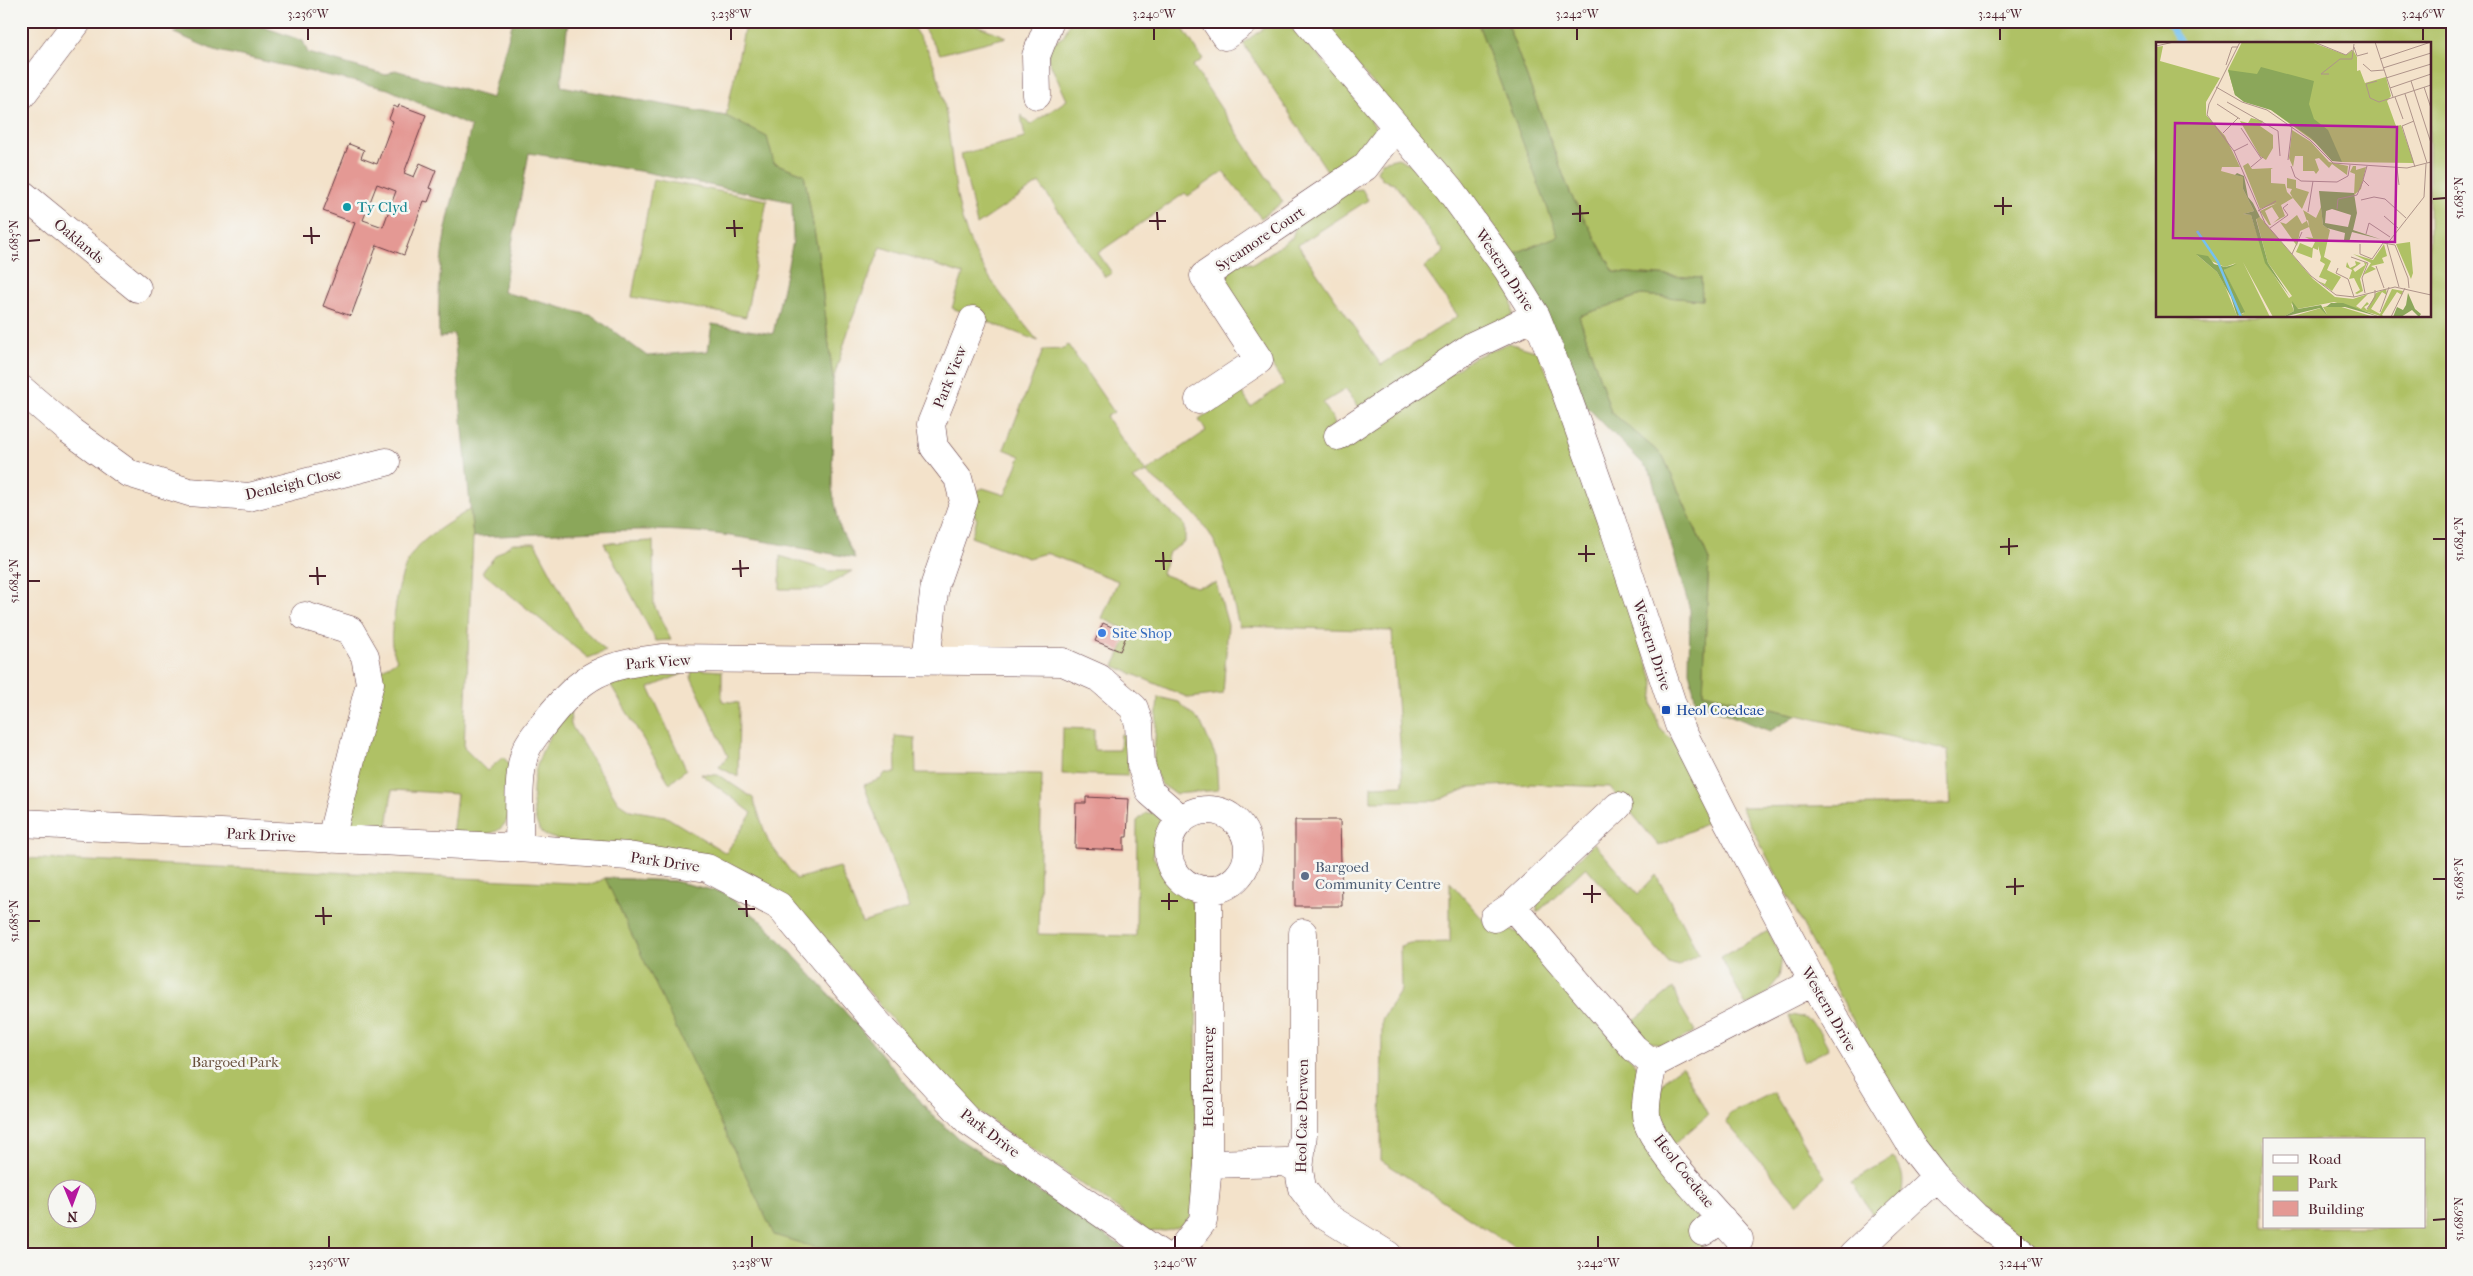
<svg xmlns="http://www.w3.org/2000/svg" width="2473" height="1276" viewBox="0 0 2473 1276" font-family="'IM FELL French Canon',serif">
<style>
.green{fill:#afc165;stroke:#7c7048;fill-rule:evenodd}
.forest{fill:#8ba75a;stroke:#6a6342;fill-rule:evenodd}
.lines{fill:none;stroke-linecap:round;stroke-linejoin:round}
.stream{stroke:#75c1ef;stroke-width:6}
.building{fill:#e49994;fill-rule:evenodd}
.minor-casing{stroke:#633c43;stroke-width:29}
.minor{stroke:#fff;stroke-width:28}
.ticks{fill:none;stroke:#4a1f2b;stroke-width:2}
.culture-dot{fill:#0f9aa8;stroke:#f6f6f2;stroke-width:2}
.shop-dot{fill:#3f7fe0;stroke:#f6f6f2;stroke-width:2}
.transit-dot{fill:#1a4fb4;stroke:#f6f6f2;stroke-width:2}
.service-dot{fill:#5c6f8a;stroke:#f6f6f2;stroke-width:2}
.labels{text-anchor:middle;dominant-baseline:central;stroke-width:5;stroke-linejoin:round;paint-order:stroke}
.culture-label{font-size:15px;fill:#0d838f;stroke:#f6f6f2;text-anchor:start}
.street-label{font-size:15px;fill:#4a1f2b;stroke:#f6f6f2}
.shop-label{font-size:15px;fill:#366cbe;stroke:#f6f6f2;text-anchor:start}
.transit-label{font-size:15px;fill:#164399;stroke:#f6f6f2;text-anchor:start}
.service-label{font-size:15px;fill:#4e5e75;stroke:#f6f6f2;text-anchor:start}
.park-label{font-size:15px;fill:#68503c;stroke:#f6f6f2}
.inset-river{fill:none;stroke:#75c1ef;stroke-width:2.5}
.inset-road{fill:none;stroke:#af948a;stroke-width:1}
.view{fill:#b5179e;fill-opacity:0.15;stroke:#b5179e;stroke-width:2.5}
.inset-edge{fill:none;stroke:#4a1f2b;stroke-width:2.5}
.neatline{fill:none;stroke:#4a1f2b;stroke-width:2}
.ticks-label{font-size:12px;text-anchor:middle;fill:#4a1f2b}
</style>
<rect width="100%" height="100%" fill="#f6f6f2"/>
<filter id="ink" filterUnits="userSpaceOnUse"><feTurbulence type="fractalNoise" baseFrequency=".02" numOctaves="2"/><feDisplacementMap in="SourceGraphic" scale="10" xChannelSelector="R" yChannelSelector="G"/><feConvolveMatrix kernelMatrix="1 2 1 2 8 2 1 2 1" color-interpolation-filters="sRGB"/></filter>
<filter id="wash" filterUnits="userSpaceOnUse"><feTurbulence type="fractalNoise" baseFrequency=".0096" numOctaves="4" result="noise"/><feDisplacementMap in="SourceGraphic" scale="20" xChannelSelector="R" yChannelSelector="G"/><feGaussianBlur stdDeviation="1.12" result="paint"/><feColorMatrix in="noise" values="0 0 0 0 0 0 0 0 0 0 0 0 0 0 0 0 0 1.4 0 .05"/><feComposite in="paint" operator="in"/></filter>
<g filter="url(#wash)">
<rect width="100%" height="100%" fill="#f3e2ca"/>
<path class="green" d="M746,21H909C916,33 926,45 931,57C951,103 949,169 962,219C976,267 1007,303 1038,341L952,308L963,274L881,247L851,322L833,380L818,253L804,174L774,163L726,116Z
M919,21H966L1007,37L940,54Z
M1070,21H1178L1203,59L1193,66L1283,202L1261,218L1223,172L1188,196L1185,193L1098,253L1112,273L1105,277L1039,183L977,225L961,154L1025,138L1021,115L1030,125L1067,100L1048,59L1050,45L1064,36Z
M1274,21H1290L1361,106L1378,131L1359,162L1352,156L1330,175L1243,43Z
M1319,21H1477L1559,236L1513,254L1484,212Z
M1506,21H2452V1255H2046L1980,1205L1917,1142L1741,807L1951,804L1948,750L1703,693L1709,560L1663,456L1611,412L1579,316L1641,295L1702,300L1701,278L1614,272L1570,193ZM2157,44H2429V316H2157ZM2264,1140H2424V1227H2264Z
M1398,158L1412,165L1482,248L1511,294L1513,315L1361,410L1346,389L1323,403L1333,419L1336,429L1326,442L1335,453L1473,358L1509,343L1538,352L1573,433L1654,683L1652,704L1660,729L1673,740L1713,820L1659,846L1610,787L1531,784L1471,787L1436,801H1371V786L1403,785L1392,631L1239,626C1232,600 1225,557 1210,534C1194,509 1168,491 1146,472L1133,479L1185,525V542L1169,552L1162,574L1196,587L1216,583L1228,625L1223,694L1189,698L1114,666L1130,632L1102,618L1118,581L1046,553L1028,558L971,537L977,519L971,511L975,492L983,488L1005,495L1021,456L1004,449L1043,350L1063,349L1068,345L1114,412L1106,417L1146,472L1206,431L1199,420L1241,391L1251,407L1284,384L1223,290L1230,269L1241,261L1253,264L1292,238L1297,223L1351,190L1362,189L1368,200L1298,245L1381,365L1458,316L1424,268L1444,252L1394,183L1383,180L1377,171L1382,162Z
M653,179L767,200L746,317L632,297Z
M470,509L473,537L464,748L487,771L503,757L514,769C512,791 517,830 487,834C476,835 464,834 452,835L457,794L392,790L387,828L340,824L381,670L397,660C388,640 392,632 395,611C404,545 418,544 470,509Z
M653,541L654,605L671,640L656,641L604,543Z
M513,543H535L579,625L606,651L588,658L482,572L496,555Z
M780,556L829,571H852L822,589H780Z
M692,669L722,671V701L739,703L738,777L719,767L728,756L691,677Z
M683,670L682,674L649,688L686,769L670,784L609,682L626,675Z
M1158,697L1179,702L1201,723L1216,757L1218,790L1176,794L1161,784L1153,768Z
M570,706L571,725L618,802L630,810L665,816L726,853L752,813L701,774L718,775L753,798L768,841L796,879L839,867L862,923L909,908L864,785L881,779L885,773H896L895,736L915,738L916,773L1042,774L1038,934L1136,936L1137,821L1146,813H1154L1160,819C1159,832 1154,843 1153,857L1176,886L1188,895L1197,916L1195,1212C1184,1228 1169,1233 1149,1231L955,1095L840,957L785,900L757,877L720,861L563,841C557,839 546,837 542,833C537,827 535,818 534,811C528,769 546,738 570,706Z
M1063,728L1094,729V750H1120L1121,734L1129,735L1128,776L1062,774Z
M1594,843L1638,894L1656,875L1699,954L1678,966L1669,963L1586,867L1537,913V901Z
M21,858L594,884L605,878L674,881L724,893L764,923L857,1025L931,1114L959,1139L1135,1255H21ZM58,1188H88V1218H58Z
M1450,882L1493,931L1507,929L1519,933L1636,1065L1640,1083L1695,1201L1699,1217L1692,1229L1709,1255H1526L1381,1160L1382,1020L1401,990L1400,946L1410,943L1450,942Z
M1768,931L1782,957L1779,978L1765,995L1746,1006L1721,957Z
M1673,988L1679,1004L1695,1031L1667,1047L1647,1041L1630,1024Z
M1789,1015C1814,1017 1818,1028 1829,1049L1803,1062Z
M1682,1066L1708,1115L1672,1146C1660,1128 1653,1103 1664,1082C1667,1076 1677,1071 1682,1066Z
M1773,1092L1825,1177L1797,1204L1726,1122L1729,1114Z
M1893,1157C1906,1174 1904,1184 1899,1205L1877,1221L1852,1182Z"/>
<path class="forest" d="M186,21H247L303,41L308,53L386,75L395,70L492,98L513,21H568L561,86L726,116L767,137L774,163L804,174L818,253L833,380L832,488L840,528L855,558C802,549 751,537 697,532C623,526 547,535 473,537L454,334L439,338C438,308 439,276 443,246C449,206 462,167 471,127L388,89L214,50L174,33ZM529,153L645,172L792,202L793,241L773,334L712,324L708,351L647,356L593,316L503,292Z
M1477,21H1506L1570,193L1614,272L1701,278L1702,300L1641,295L1579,316L1611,412L1663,456L1709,560L1703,693L1797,715L1770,731L1696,702L1689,671L1690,610L1650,471L1587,407L1513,254L1558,236Z
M605,878L674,881L724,893L764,923L857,1025L931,1114L959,1139L1135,1255H834L830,1252L774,1235Z"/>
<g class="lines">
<path class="stream" d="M2166,21L2182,44"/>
</g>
<g id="blocks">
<path class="building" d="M399,105L426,115L404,173L414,177L420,163L436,170L429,188L433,189L428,202L424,201L404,255L377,245L351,316L323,306L355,223L323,211L349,144L364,150L361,158L377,164L393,121L389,119L394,106L398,108ZM377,184L396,191L383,227L363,220Z
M1103,623L1127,634L1120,651L1095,641Z
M1086,797L1129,799L1127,837H1124V850L1075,848L1076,803H1086Z
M1295,820H1340L1342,906H1295Z"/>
</g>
</g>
<g filter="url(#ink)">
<use href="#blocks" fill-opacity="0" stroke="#633c43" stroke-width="1"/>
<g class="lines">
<g class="minor-casing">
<path id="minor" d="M1215,21L1225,36L1245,21
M1307,21L1449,189L1507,269L1536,316L1561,379L1611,519L1679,725L1726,818L1813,982L1911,1145L1936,1177L1975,1216L2026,1255
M1037,95L1036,56L1050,21
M21,96L78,21
M21,193L137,288
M21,389L69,430L128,473L189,492L249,497L386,462
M1199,400L1259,360L1204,276L1365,167L1396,126
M1338,436L1472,346L1536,316
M305,616L350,630L365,656L370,683L331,839
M926,661L935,584L964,501L958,478L934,447L931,424L973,320
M1168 850a40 40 0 1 1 80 0a40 40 0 1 1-80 0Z
M21,823L519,848L628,856L707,868L779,906L871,1016L968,1121L1162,1255
M519,848C520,821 517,781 524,756C526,745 539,730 546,721C585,672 602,666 663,658L1063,662L1099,678L1134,708L1139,724L1141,765L1150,792L1182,820
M1512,906L1634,1048L1653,1064C1650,1079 1643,1106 1647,1121C1656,1151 1717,1213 1739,1239
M1494,918L1512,906L1618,806
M1303,933V1134L1299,1170L1302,1188L1322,1214L1388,1255
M1653,1064L1813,982
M1208,1164L1286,1162L1299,1170
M1703,1232L1722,1219
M1177,1255L1203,1221L1208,1164V890
M1853,1255L1936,1177"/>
</g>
<use href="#minor" class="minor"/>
</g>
</g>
<path class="ticks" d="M308,28V40M731,28V40M1154,28V40M1577,28V40M2000,28V40M2423,28V40M2003,197V215M2433,199L2446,198M1580,205V222M1994,206H2012M1157,212L1158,230M1572,214L1589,213M734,220L735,237M1149,221H1166M311,227L312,244M726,228H743M303,236H320M28,241L40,240M2009,538V555M2433,539H2446M1586,545V562M2000,547L2018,546M1163,552L1164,570M1578,554H1595M740,560L741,577M1155,561H1172M317,567L318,585M732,569L749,568M309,576H326M28,581H40M2015,878V895M2433,879H2446M1592,885V903M2006,887L2024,886M1169,893V910M1583,894H1601M746,900L747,917M1161,901H1178M323,907L324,925M738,909H755M315,916H332M28,921H40M2433,1220L2446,1219M329,1236V1248M752,1236V1248M1175,1236V1248M1598,1236V1248M2021,1236V1248"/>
<circle class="culture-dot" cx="347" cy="207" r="5"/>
<circle class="shop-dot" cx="1102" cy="633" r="5"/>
<rect class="transit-dot" x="1661" y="705" width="10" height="10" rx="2.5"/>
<circle class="service-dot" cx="1305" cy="876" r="5"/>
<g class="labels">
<g class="culture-label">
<text x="357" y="207">Ty Clyd</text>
</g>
<g class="street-label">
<text transform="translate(1260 239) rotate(-34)">Sycamore Court</text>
<text transform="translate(79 241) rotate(40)">Oaklands</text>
<text transform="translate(1505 270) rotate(57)">Western Drive</text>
<text transform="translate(950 377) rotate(-68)">Park View</text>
<text transform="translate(293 484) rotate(-13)">Denleigh Close</text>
<text transform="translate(1652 645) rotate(72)">Western Drive</text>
<text transform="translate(658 662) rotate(-4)">Park View</text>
<text transform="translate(261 835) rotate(3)">Park Drive</text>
<text transform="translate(665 862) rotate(8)">Park Drive</text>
<text transform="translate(1829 1009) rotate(60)">Western Drive</text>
<text transform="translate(1208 1077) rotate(-90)">Heol Pencarreg</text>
<text transform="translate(1302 1116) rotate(-89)">Heol Cae Derwen</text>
<text transform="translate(990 1133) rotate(37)">Park Drive</text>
<text transform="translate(1684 1171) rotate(52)">Heol Coedcae</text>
</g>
<g class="shop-label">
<text x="1112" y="633">Site Shop</text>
</g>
<g class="transit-label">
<text x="1676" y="710">Heol Coedcae</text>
</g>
<g class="service-label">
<text x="1315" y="867">Bargoed<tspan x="1315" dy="17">Community Centre</tspan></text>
</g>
<g class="park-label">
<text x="235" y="1062">Bargoed Park</text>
</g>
</g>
<g transform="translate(2156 42)">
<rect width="275" height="275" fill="#f3e2ca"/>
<path d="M86,0H155L190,13L197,8L201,15V29L204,28L209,41L230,35L235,54L231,59L240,84L245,83L258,121L186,120L115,68L79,53L72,28ZM7,4L4,19L64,36L50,60V73L69,94L84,125H66L65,129L87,135V147L98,169L87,172L95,173L110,221L133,256L136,254L112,221L100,176L104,175L157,237L179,255L197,257L212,252L200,264L205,267L211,260L213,262L208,265L211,268L220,251L230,247L231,253L226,250L215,267L224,272L236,247L247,249L246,253L241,250L226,273L228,275L178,260L141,267L135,261L138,269L127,275H117L87,220L114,275H0V5ZM41,213L69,225L80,221L68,228L88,271L81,274L69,244L61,230ZM95,76L107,79L104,84L117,93V106L110,118L104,114L84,79L92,81ZM136,88L155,100L173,120L192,124L191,133L176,122L173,126L176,129L163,116L159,117L163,128L160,132L158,129H147V114H139L137,125L133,116ZM92,121L96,127L117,126L115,127V141L129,142L131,150L137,156L134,151L136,147L131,146V136L140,138V146L153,150L146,167L137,156L125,163L129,174L117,181L123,176L116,165L109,169L115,183H113L104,169L121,161L104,167L87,124ZM197,124H200V128L210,125L205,147L198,153L199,132L194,130ZM165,165L167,183L174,188L168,215L175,219L171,228L185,235L176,249L162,239L169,242L171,238L163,235L169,222L164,219L165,215L162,204V208L157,206L156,216L140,210L144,201L156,206L159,200L149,195L157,196L147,168L160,176ZM141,173L146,182L152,178L153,185L144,189L141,204L124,180L130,182ZM254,200L257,231L255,237L240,202ZM228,202L231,214L226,216L228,221L215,224L220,227L207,233L215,221L197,212L217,218ZM199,219L205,221L197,227L199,230L209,223L208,220L211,221L204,237L207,249L201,252L199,251L204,248L198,236L193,237L196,228L190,225L191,220L194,226L200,223ZM179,263L218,275H134L165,266L171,272L167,265Z" fill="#afc165" fill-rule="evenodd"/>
<path d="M105,25L158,39L153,62L158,77L172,88L186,120L176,119L155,96L115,68L88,60L79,53L72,28L101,32ZM81,131L88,134L92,155L97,161L104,175L100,177L112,221L135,256L109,221L95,173L87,172L98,169L87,147V135L79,133ZM163,149L198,151L201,171L197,188L224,197L196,190L193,200L188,198L189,191L171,186L167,183ZM176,167L195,173L192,185L169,181L170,169ZM40,212L52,214L58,222L69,225L81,222L68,228L89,270L81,274L75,255L61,230ZM252,251L259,267L265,272L263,275L256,268L245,275H237L241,265L247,268L250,263ZM136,259L142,267L165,263L171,273L164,266L127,275L138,269ZM175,261H187L224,275L189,265H170Z" fill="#8ba75a" fill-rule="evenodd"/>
<path class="inset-river" d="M41,189L62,220L85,275"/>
<path class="inset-road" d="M84,0L53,62L51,73L78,109L109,181L155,234L180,253L198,255L239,245L275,253M158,0L190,13L196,8M192,0H212M219,0L237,55M0,4L18,0M198,5L201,14L212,11M224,17L275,0M207,22L215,29L228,28M70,23L76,5H82M227,26L275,11M173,32H165L184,17H196L198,2M230,36L275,22M221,39L210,42L214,56L223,60L275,43M255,39L275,101M60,45L86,60L111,68L154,98L177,121L251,126L275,120M268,45L275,66M234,46L275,32M249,52L271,121M239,55L247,77M71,60L122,89L124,114M61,62L84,77M258,79L246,84L259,125M85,86L105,116M67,91L82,76M78,109L92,102M132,118L136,85M135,124L139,135L145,139L181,140L192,134L194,123M211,124L207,138L213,144M95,125L107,115M241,126L243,143M205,158L218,155L229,157L250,176M181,167L182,157L201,153L207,139M102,169L120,159M152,170L157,139M228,174L242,186M114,186L132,173L127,166L132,162M210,192L213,181L234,195M204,202V212L216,217L227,201L239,203L252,236L253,246M136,212L146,190M195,215L212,221L206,236L209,251M220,224L228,246M182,226L180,231L192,237L198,255M243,245L231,202L268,155L270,122M211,267L219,255V248M224,270L233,245M235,275L249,246"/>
<path class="view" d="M19,81L241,85L239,200L17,196Z"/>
<rect width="275" height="275" class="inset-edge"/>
</g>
<rect width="2473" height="1276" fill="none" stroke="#f6f6f2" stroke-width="55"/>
<rect x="2263" y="1138" width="162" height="90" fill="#f6f6f2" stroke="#b1a0a2"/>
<rect x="2273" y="1155" width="25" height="8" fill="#ffffff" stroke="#b1a0a2"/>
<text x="2308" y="1164" font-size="15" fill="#4a1f2b">Road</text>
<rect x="2273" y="1176" width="25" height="15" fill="#afc165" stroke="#b1a0a2"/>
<text x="2308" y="1188" font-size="15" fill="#4a1f2b">Park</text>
<rect x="2273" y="1201" width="25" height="15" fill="#e49994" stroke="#b1a0a2"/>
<text x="2308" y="1214" font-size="15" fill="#4a1f2b">Building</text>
<g transform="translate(72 1204) rotate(179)"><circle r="24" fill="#f6f6f2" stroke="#b1a0a2"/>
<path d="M0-4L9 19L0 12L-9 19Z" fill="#b5179e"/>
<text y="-8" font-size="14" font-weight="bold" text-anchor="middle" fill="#4a1f2b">N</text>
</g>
<rect x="28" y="28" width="2418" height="1220" class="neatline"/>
<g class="ticks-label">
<text x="308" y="18">3.236°W</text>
<text x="731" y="18">3.238°W</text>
<text x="1154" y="18">3.240°W</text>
<text x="1577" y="18">3.242°W</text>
<text x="2000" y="18">3.244°W</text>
<text x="2423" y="18">3.246°W</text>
<text transform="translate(2459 198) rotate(-90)" y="4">51.683°N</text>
<text transform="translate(14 241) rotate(-90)" y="4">51.683°N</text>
<text transform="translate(2459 539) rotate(-90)" y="4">51.684°N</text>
<text transform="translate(14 581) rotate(-90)" y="4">51.684°N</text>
<text transform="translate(2459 879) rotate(-90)" y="4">51.685°N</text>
<text transform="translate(14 921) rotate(-90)" y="4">51.685°N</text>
<text transform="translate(2459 1219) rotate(-90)" y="4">51.686°N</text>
<text x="329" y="1267">3.236°W</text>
<text x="752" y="1267">3.238°W</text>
<text x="1175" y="1267">3.240°W</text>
<text x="1598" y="1267">3.242°W</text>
<text x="2021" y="1267">3.244°W</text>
</g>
</svg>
